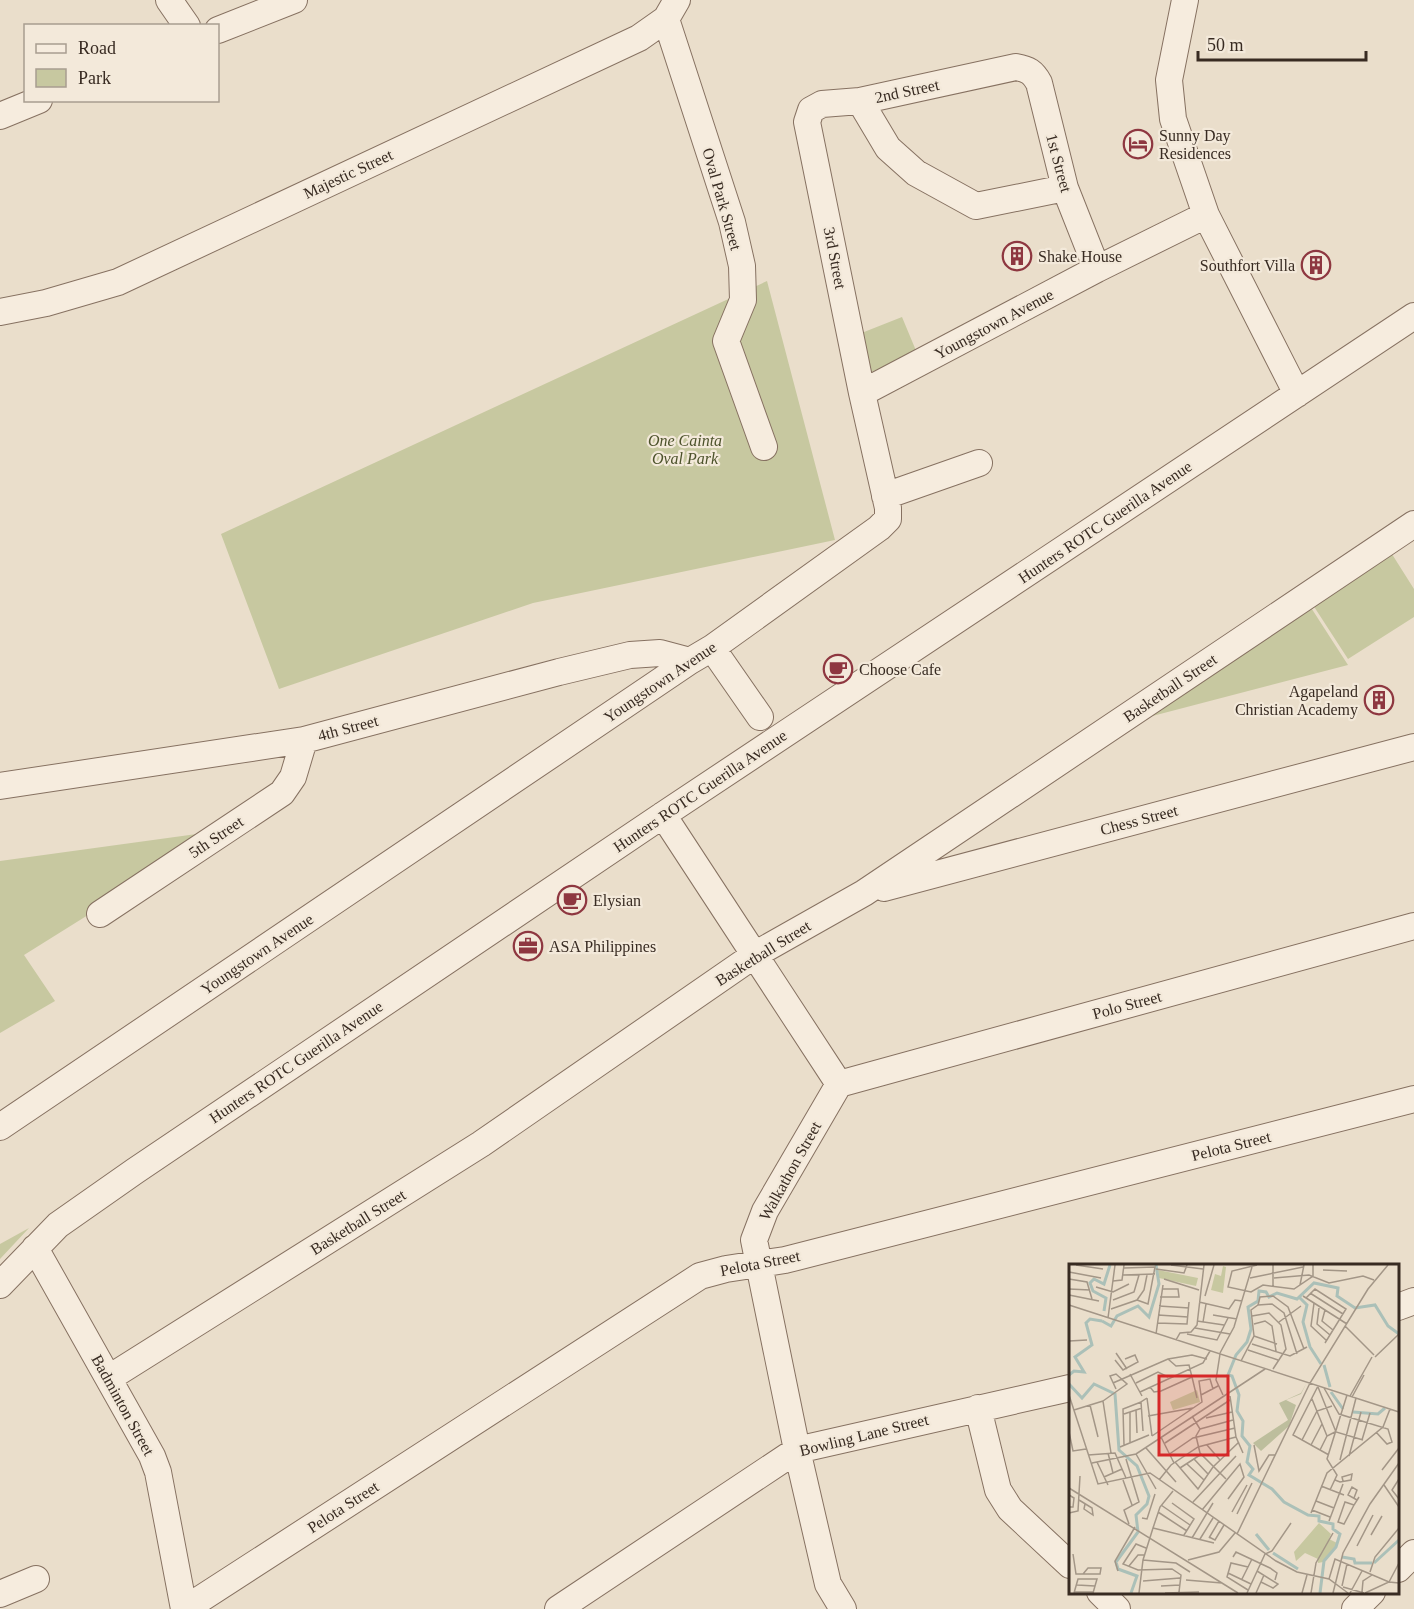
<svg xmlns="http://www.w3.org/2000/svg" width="1414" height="1609" viewBox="0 0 1414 1609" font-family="'Times New Roman',serif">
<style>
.green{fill:#c7c8a0}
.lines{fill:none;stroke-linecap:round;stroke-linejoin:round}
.minor-casing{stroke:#867161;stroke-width:28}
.minor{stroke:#f6ecde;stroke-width:26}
.labels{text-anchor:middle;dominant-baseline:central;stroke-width:4.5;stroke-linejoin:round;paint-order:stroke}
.street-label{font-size:16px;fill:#382b22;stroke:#f3e9da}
.poi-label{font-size:16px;fill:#382b22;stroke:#f3e9da;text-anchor:start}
.park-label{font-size:16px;font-style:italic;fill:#4c522b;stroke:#f3e9da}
.inset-river{fill:none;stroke:#abc0b8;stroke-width:3}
.inset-road{fill:none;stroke:#a39687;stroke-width:1.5}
.view{fill:#d62828;fill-opacity:0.15;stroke:#d62828;stroke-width:3}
.inset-edge{fill:none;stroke:#382b22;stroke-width:3}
</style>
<rect width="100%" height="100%" fill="#eadecb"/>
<path class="green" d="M767,281L835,540L533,603L279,689L221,534Z
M902,317L917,353L864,375L859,334Z
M1390,551L1414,589V617L1348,659L1311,602Z
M1308,603L1348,665L1118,725Z
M204,833L216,835L24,955L55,1001L0,1033V861Z
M29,1228L0,1259V1244Z"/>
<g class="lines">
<g class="minor-casing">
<path id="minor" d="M169,0L187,26
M1185,0L1169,80L1173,119L1206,215L1297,394
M666,19L732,222L742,266L743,300L726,341L764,447
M218,30L294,0
M860,101L888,148L916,173L976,206L1065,188
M0,116L39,100
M0,312L46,303L118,282L639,38L666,19L677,0
M862,393L807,122L811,110L822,104L860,101L1016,67C1028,69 1033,72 1039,83L1065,188L1097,269
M885,496L979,463
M712,648L760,717
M0,786L304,740L559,672L630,655L660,653L690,661
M663,815L839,1084L765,1211L754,1240L797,1450L828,1584L843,1609
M884,888L1414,747
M100,914L282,793L293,777L304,740
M839,1084L1414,926
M0,1127L690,661L712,648L879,528L888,519V508L862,393L1097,269L1206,215
M35,1248L152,1456L158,1472L184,1609
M0,1285L58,1225L135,1171L663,815L1414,316
M1398,1307L1414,1301
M109,1378L481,1144L756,954L864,893L1414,524
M978,1408L998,1490L1010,1509L1070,1565
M1398,1569L1414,1553
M1100,1592L1117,1609
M0,1594L36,1579
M185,1609L700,1276L726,1269L785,1260L1414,1099
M558,1609L797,1450L1070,1388
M1355,1609L1372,1592"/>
</g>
<use href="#minor" class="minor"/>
</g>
<defs>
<g id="hotel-ring" transform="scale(1.5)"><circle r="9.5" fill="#f3e9da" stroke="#8e3740" stroke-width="1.5"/><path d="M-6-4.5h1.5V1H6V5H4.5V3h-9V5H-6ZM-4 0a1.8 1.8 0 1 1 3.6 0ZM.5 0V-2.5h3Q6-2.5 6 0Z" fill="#8e3740"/></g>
<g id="building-ring" transform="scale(1.5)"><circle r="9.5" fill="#f3e9da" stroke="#8e3740" stroke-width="1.5"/><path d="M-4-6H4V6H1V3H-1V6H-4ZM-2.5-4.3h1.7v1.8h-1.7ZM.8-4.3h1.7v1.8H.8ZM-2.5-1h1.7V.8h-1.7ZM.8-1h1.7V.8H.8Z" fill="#8e3740"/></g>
<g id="cafe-ring" transform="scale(1.5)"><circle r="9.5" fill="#f3e9da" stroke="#8e3740" stroke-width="1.5"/><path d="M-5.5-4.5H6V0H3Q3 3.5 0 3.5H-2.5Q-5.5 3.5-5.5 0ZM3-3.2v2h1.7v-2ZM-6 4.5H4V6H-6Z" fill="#8e3740"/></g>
<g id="office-ring" transform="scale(1.5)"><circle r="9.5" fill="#f3e9da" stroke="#8e3740" stroke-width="1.5"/><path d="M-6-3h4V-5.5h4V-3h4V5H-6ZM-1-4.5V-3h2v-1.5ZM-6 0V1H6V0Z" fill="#8e3740"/></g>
</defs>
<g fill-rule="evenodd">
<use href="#hotel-ring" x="1138" y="144"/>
<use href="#building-ring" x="1017" y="256"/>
<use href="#building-ring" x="1316" y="265"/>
<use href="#cafe-ring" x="838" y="669"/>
<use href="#building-ring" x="1379" y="700"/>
<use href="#cafe-ring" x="572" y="900"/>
<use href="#office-ring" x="528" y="946"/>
</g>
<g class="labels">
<g class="street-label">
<text transform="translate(907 91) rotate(-12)">2nd Street</text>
<text transform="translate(1059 163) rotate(75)">1st Street</text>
<text transform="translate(348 174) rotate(-25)">Majestic Street</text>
<text transform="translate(722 199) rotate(74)">Oval Park Street</text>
<text transform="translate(835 258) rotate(79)">3rd Street</text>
<text transform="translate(994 324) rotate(-28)">Youngstown Avenue</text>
<text transform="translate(1105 522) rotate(-34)">Hunters ROTC Guerilla Avenue</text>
<text transform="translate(660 682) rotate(-34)">Youngstown Avenue</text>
<text transform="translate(1170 688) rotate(-34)">Basketball Street</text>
<text transform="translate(348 728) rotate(-15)">4th Street</text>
<text transform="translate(700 791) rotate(-34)">Hunters ROTC Guerilla Avenue</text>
<text transform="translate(1139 820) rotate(-15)">Chess Street</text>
<text transform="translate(216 837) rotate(-34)">5th Street</text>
<text transform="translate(763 953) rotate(-32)">Basketball Street</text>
<text transform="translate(257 954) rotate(-34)">Youngstown Avenue</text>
<text transform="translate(1127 1005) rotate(-15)">Polo Street</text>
<text transform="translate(296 1062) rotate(-34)">Hunters ROTC Guerilla Avenue</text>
<text transform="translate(1231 1146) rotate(-14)">Pelota Street</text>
<text transform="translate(790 1171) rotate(-61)">Walkathon Street</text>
<text transform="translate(358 1222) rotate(-32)">Basketball Street</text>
<text transform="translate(760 1263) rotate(-11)">Pelota Street</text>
<text transform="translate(123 1405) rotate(61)">Badminton Street</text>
<text transform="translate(864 1435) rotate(-14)">Bowling Lane Street</text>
<text transform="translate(343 1507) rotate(-33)">Pelota Street</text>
</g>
<g class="poi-label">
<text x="1159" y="135">Sunny Day<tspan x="1159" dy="18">Residences</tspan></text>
<text x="1038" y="256">Shake House</text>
<text x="1295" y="265" text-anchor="end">Southfort Villa</text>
<text x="859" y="669">Choose Cafe</text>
<text x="1358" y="691" text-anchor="end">Agapeland<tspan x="1358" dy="18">Christian Academy</tspan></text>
<text x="593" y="900">Elysian</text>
<text x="549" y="946">ASA Philippines</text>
</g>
<g class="park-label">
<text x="685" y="440">One Cainta<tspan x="685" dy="18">Oval Park</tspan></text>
</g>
</g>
<g transform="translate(1069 1264)">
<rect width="330" height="330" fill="#eadecb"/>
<path d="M154,2L157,3L154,29L142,26L146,10L152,12ZM89,6L129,14L127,22L90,14ZM250,259L262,270L260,275L268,279L267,283L254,298L249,299V295L236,289L227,297L225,288Z" fill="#c7c8a0"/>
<path d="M237,120L232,130L217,136L227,141L220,162L192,187L184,179L219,156L210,139L232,129Z" fill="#bdbe9d"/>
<path d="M128,126L131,138L104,146L101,138Z" fill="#c7c8a0"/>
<path class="inset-river" d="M231,34L238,41L234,58L241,83L252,100M35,47L37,34L24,27L21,19L25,15L35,20L41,1M33,57L42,62L48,52L69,42L80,53L90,20L87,1M255,101L261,123M0,111L5,107L15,108L6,93L23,81L17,59L21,55L33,57M0,120L13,134L25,120L46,130L50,186L68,202L80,232L78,240L67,251L69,268L47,298L49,305L68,312L62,329M262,128L274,145M284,148L309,150L316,144M187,270L200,286M204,289L229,305M273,293L285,295L286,299H303M305,299L330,276M251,329L255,297L267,283L271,270L264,265V260L250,257V252L239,251L215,238L203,225L180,211L184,205L178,198L181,182L173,172L174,157L168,147L170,131L163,112L159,111L167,91L178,78L182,65L179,43L189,37L190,27L197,28L200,33L208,29L228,35L245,19L269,24L268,32L286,44L306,41L319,62L330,70"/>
<path class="inset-road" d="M7,1L34,5M102,1L134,5M188,1L163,7L159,23L182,28L194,21L225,25L244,12V1M55,4L86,3L79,40L68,36M87,5L115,9L118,1M254,6L278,7M0,8L32,14M54,11L86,10M181,14L234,3M205,14L240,11L260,19L294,12L305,16M0,15L18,18L23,35M95,15L130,26M44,17L53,16L55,1M231,21L235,1M27,23L44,28L60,20M204,23V1M0,25L21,26M241,29L274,50M0,31L30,37M136,32L145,1M234,32L278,60M91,33H110L109,25H94M237,34L246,25L277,45L256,79M44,36L65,28L70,11M130,38L160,45L166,36L173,37M245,39L242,62L258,77M0,41L330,148M189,41L191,33L204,32L219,43L235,85M90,42L120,44M250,44L248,60L261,71M42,45L68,36L75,26L78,11M256,46L253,57L264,66M89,51L119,53M144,51L168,55M183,52L200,49L212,61L217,85L204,105M39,54L46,1M128,57L155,61M134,58L137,40M210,58L232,42M88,59L118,60L120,38M185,60L196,57L203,62L207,87M276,62L305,91M126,64L161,70M87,70L94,21M118,70L148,76L159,54M185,72L208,80M107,76L111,69L122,68L128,61L135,1M0,77L18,76M183,80L221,92L238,83M179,86L209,96M47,89L58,105M151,89L165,63L183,3M151,90L147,116L154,131M306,93L330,70M46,96L54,106L69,98L66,91L56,95M172,97L185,72L182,46L189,41L203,40L215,49L228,90M61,110L73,132M123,113L128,134M44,119L99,95L123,91L138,95M67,119L89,108L99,113M249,122L224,171L260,191M81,123L85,128L92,127L123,113L120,101L107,102L99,95M249,123L267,168L294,176M255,124L270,150L319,165L323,178L318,180L307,168M71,128L134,99L141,87M0,131L29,220L81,209L207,297L228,308L260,315L279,329M132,131L130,117L141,115L144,125M161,132L167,173L174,189M281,132L303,93M283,133L295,111M78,134L83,172M243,135L258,172M34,137L58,120L47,110L41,112L47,125M34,137L42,189M21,141L29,173M5,146L34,137M67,146L68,169M61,148V179M55,150L73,144M79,152L124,144M123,152L131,165L127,172L131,189L157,215M137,154L163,148M131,165L164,156M74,167L72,138L78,134M0,168L4,187L17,185M83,172L133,138L132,131L149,122M92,173L105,199M233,176L248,147L263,142M293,176L301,149M96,179L161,136M55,181L54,145L72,138M138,181L151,196M185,181L190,207L200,191H206M242,181L253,160M51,183L80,171M77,184L107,218M251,186L258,172L266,168M39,189L44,209M67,190L87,225M19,191L46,189L57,214M99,191L124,174L166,164M280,192L292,148M57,195L70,238L55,246L60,260M125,195L139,210M271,196L287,134M28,198L39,221M106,198L129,225L144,203L170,178M23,199L67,190L196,105M118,200L135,216M111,204L131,191M313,206L330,184M35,213L53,205M330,215L323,226L330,235M54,216L63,241M90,216L102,201L129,183L167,173M266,216L271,218L282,216L283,210L273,213L274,217M315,221L330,243M252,222L275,231M0,224L169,329M261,226L268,211L258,195L278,131M0,231L5,234L4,243H0M285,234L288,226L283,223L279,231L288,236M10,236L23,244L24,251L15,245L16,240M247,237L265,244M124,238L167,192M103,239L125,255L115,271M92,241L121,261M285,241L276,238L269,258L275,260L285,241L290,233M133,246L171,200L175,213L159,235M243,246L261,253M89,248L118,267M163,248L178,221M0,249L9,247L11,212M242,249L258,209L314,163L321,145M168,250L183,219M73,254L78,255L86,230M260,257L274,220M84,264L145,279M168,270L241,119L299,25L319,1M302,271L313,252M140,273L146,276L155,261M123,274L144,239M140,274L150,257M131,275L144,254M288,282L304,251M77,284L67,280L54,300L69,306L103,305L112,311L110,328M4,290L7,310H31L32,304H19L14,310M164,293L167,288L201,304L208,309L206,316M74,296L107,299L121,308M119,296L150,288L166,269M60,302L69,291H75M179,303L162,299L158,313L179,326M49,307L46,297L66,263M188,307L209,320L204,324L192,318M301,308L306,293L330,264M159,309L182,320M173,315L183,295M260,315L266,295L320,318L330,319M117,316L153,319M74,317L111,314M8,321L26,322M92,322L111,321M273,322L278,300M274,323L295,329M5,328H24M293,328L294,317L303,311M5,329L9,315H28L24,329M70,329L74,296L84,264L91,243L104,227M96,329L130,328M178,329L196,290L203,287L222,259M187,329L195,311M233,329L238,311M242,329L247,299L264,269M264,329L274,289L301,240L330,199M281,329L293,307M296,329L320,318L330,299"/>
<path class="view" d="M90,112H159V191H90Z"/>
<rect width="330" height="330" class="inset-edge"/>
</g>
<rect x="24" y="24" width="195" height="78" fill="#f3e9da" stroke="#a89d90" stroke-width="1.5"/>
<rect x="36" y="44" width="30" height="9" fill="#f6ecde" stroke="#a89d90" stroke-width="1.5"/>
<text x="78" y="54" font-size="18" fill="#382b22">Road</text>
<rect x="36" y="69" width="30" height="18" fill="#c7c8a0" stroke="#a89d90" stroke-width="1.5"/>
<text x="78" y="84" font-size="18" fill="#382b22">Park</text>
<path d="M1198 51v9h168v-9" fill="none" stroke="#382b22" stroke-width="3"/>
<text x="1207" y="51" font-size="18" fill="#382b22" stroke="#f3e9da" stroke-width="4.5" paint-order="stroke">50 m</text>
</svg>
